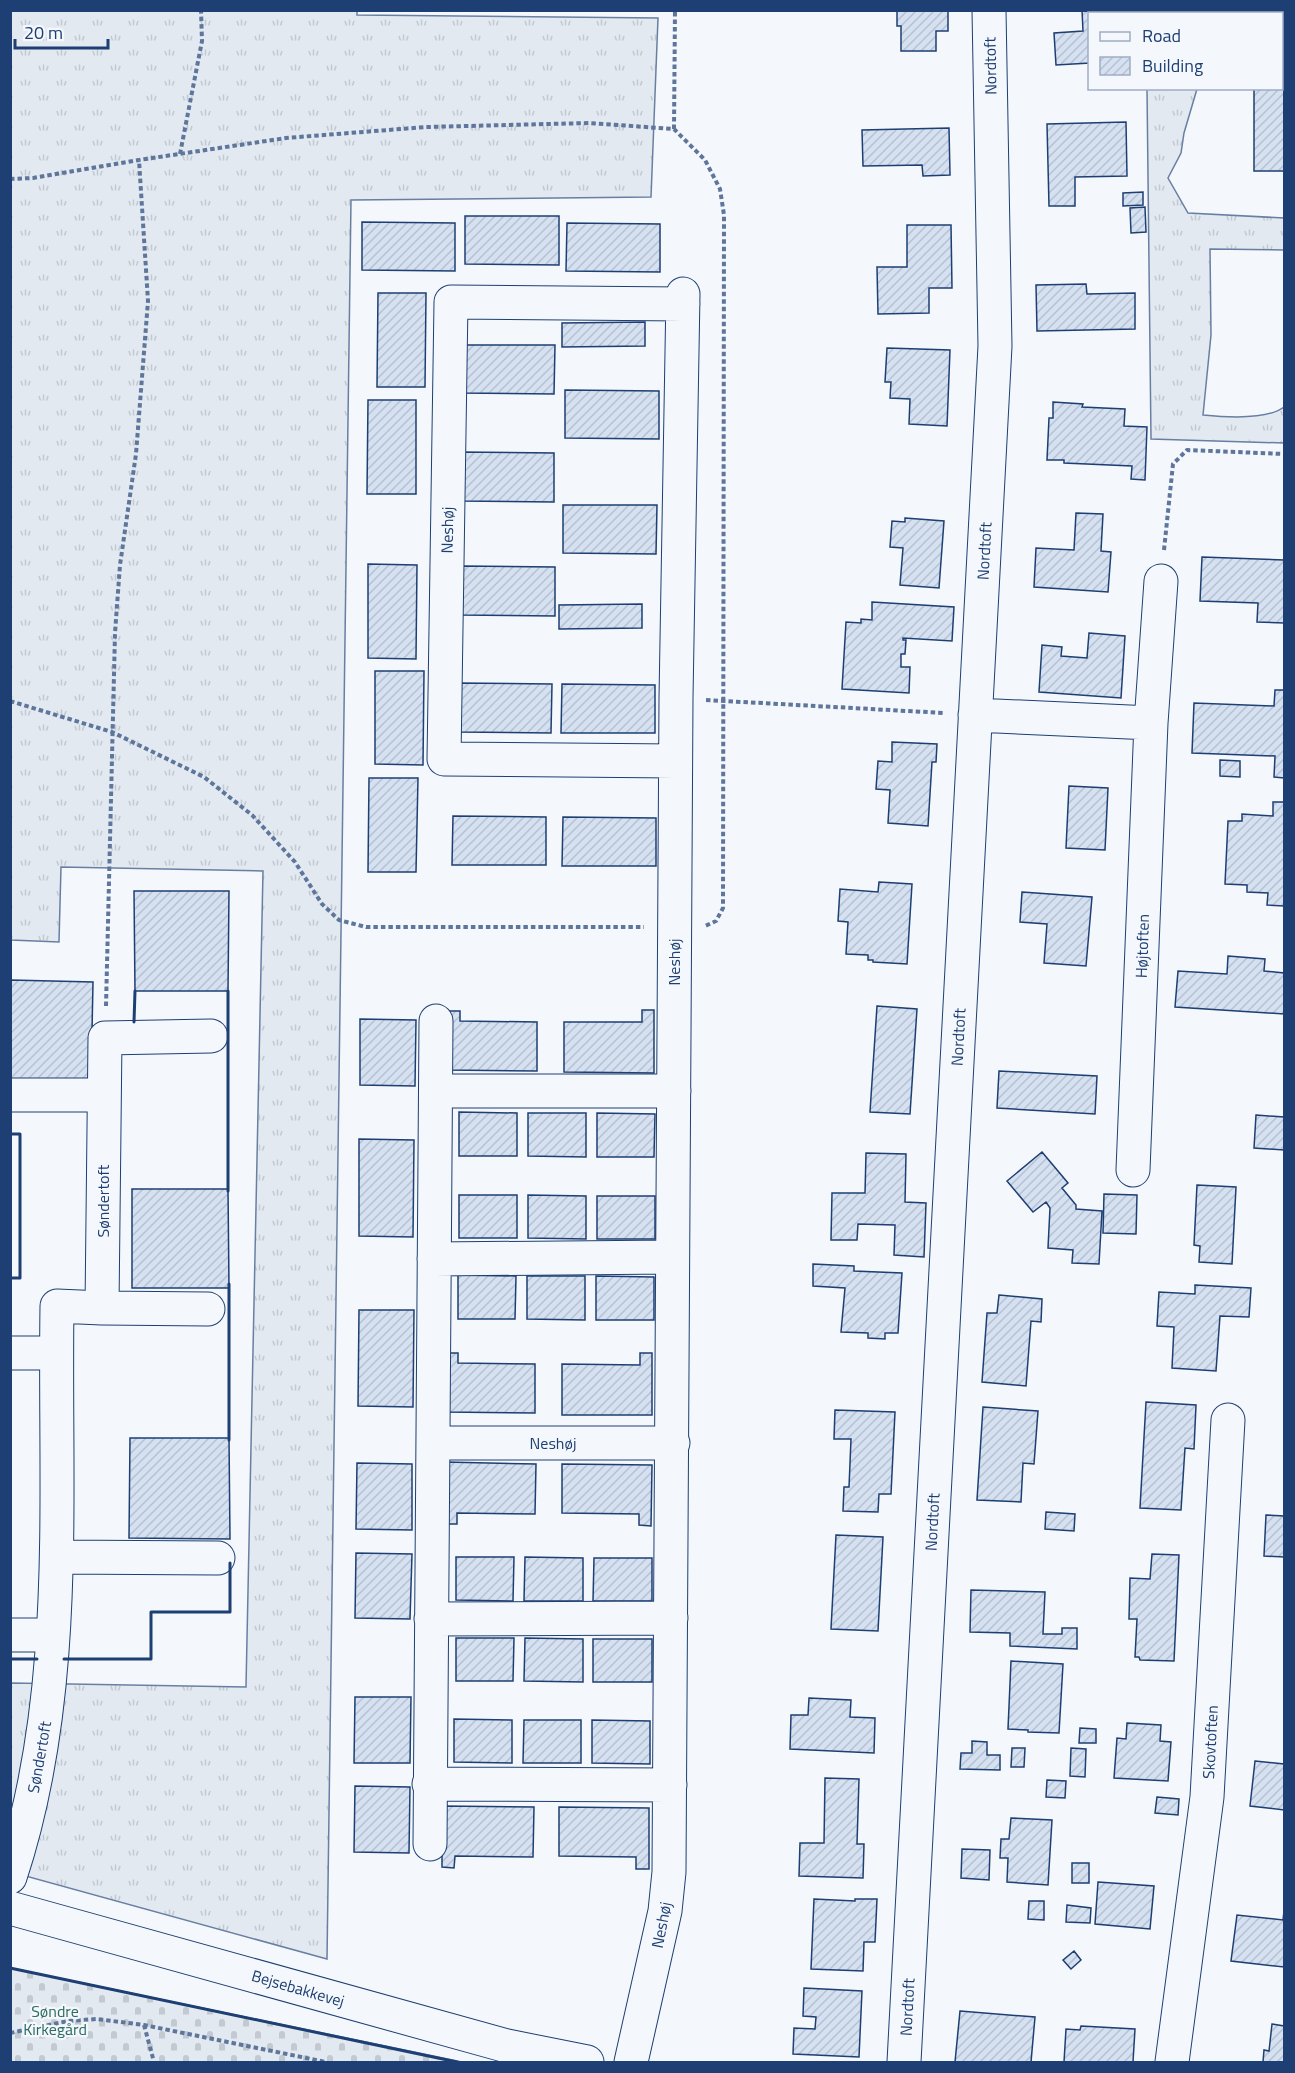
<svg xmlns="http://www.w3.org/2000/svg" width="1295" height="2073" viewBox="0 0 1295 2073" font-family="'Titillium Web',sans-serif">
<style>
.grass{fill:url(#grass-tufts);stroke:#687fa3;stroke-width:1.5}
.cemetery{fill:url(#cemetery-stones);stroke:#687fa3;stroke-width:1.5}
.building{fill:url(#building-hatch);stroke:#1d3f73;stroke-width:1.5}
.lines{fill:none;stroke-linecap:round;stroke-linejoin:round}
.minor-casing{stroke:#1d3f73;stroke-width:35}
.path{stroke:#5e769c;stroke-width:4;stroke-dasharray:4.5 3;stroke-linecap:butt}
.minor{stroke:#f4f7fb;stroke-width:33}
.wall{stroke:#1d3f73;stroke-width:3}
.labels{text-anchor:middle;dominant-baseline:central;stroke-width:4.5;stroke-linejoin:round;paint-order:stroke}
.street-label{font-size:16px;fill:#1d3f73;stroke:#f4f7fb}
.park-label{font-size:16px;fill:#2c6c60;stroke:#f4f7fb}
</style>
<defs>
<pattern id="grass-tufts" width="24" height="20" patternUnits="userSpaceOnUse" patternTransform="scale(1.5)"><rect width="24" height="20" fill="#e3e9f0"/><path d="M3 7l-1-3M5 7V3M7 7l1-3M15 17l-1-3M17 17v-4M19 17l1-3" fill="none" stroke="#c2c9d1"/></pattern>
<pattern id="cemetery-stones" width="16" height="16" patternUnits="userSpaceOnUse" patternTransform="scale(1.5)"><rect width="16" height="16" fill="#e3e9f0"/><path d="M2 7V4a2 2 0 0 1 4 0v3zM10 15v-3a2 2 0 0 1 4 0v3z" fill="#c2c9d1"/></pattern>
<pattern id="building-hatch" width="6" height="6" patternUnits="userSpaceOnUse" patternTransform="scale(1.5)"><rect width="6" height="6" fill="#d5e0f0"/><path d="M-1 1l2-2M0 6l6-6M5 7l2-2" fill="none" stroke="#b6c1d1"/></pattern>
</defs>
<rect width="100%" height="100%" fill="#f4f7fb"/>
<path class="grass" d="M357,10V15L658,18L651,197L351,200L327,1959L11,1872V1683L246,1687L263,871L61,867L59,942L11,940V11Z
M1147,89H1197L1184,133L1181,153L1168,178L1188,213L1284,218V250L1210,249L1211,335L1203,415C1223,417 1267,420 1284,407V443L1151,439Z"/>
<path class="cemetery" d="M10,1968L462,2062H11Z"/>
<path class="building" d="M897,10H948V31H936V51H901V26H897Z
M1082,10H1124V14H1090V63L1056,65L1054,33L1083,31Z
M1254,10H1284V171H1254V88H1282V14H1254Z
M1126,122L1127,176L1075,177V206H1049L1047,124Z
M949,128L950,175L923,176L922,165L863,166L862,130Z
M1143,192V205L1123,206V193Z
M1145,207L1146,232L1131,233L1130,208Z
M465,216H559V265L465,264Z
M362,222L455,223V271L362,270Z
M567,223L660,224V272L566,271Z
M907,225H951L952,288H929V313L878,314L877,267H907Z
M1086,284L1087,294L1135,293V329L1037,331L1036,285Z
M378,293H426L425,387H377Z
M645,322V346L562,347V323Z
M461,345H555L554,394L461,393Z
M887,348L950,350L947,426L909,424L910,399L890,398L891,382H885Z
M565,390L659,391V439L565,438Z
M368,400H416V494H367Z
M1053,402L1083,404L1082,407L1125,409L1124,426L1147,427L1145,480L1131,479L1132,466L1064,463V460H1047L1049,418H1053Z
M460,452L554,453V502L460,501Z
M563,505H657L656,554L563,553Z
M1076,513L1103,514L1101,551L1111,552L1108,592L1034,587L1036,548L1074,550Z
M905,518L944,521L939,588L900,585L903,548L890,547L892,521L905,522Z
M1202,557L1284,560V623L1257,622L1258,603L1200,601Z
M368,564L417,565L416,659L368,658Z
M462,566L555,567V616L461,615Z
M872,602L954,607L952,641L903,638V640H906L905,654H901V667H910L909,693L842,689L846,622L861,623V619L872,620Z
M642,604V628L559,629V605Z
M1089,633L1125,636L1121,698L1039,692L1042,645L1062,647L1061,656L1087,658Z
M375,671H424L423,765L375,764Z
M458,683L552,684L551,733L458,732Z
M562,684L655,685V733H561Z
M1275,690H1284V778L1274,777L1275,756L1192,753L1194,703L1274,706Z
M892,742L937,744L936,762H932L928,826L888,823L890,790L876,789L878,761L892,762Z
M1220,760L1240,761V777L1220,776Z
M369,778H418L416,872H368Z
M1069,786L1108,788L1105,850L1066,848Z
M1273,802H1284V906L1267,905L1268,893L1247,892V885L1225,884L1228,821H1242V814L1273,816Z
M453,816L546,817V865H452Z
M563,817L656,818V866H562Z
M879,882L912,884L907,964L873,962V960H868V955L846,954L848,922L838,921L840,889L878,892Z
M134,891H229L228,991H135Z
M1022,892L1092,897L1086,966L1044,963L1047,924L1020,922Z
M1228,956L1265,959L1264,971L1284,973V1014L1175,1007L1178,971L1227,974Z
M10,980L93,982L91,1081L10,1080Z
M877,1006L917,1009L910,1114L870,1112Z
M642,1010H654V1073L564,1072V1022H642Z
M448,1011H460V1021L537,1022V1071L447,1070Z
M360,1019L416,1020L415,1086L360,1085Z
M999,1071L1097,1076L1095,1114L997,1108Z
M459,1112L517,1113V1156H459Z
M528,1113H586V1157L528,1156Z
M597,1113L655,1114L654,1157H597Z
M1256,1115L1284,1117V1150L1254,1148Z
M359,1139L414,1140L413,1237L359,1236Z
M1042,1152L1068,1183L1062,1188L1076,1205V1209L1102,1211L1099,1264L1072,1263L1073,1250L1048,1248L1050,1208L1046,1202L1033,1212L1007,1181Z
M866,1153L906,1154L905,1202L926,1203L924,1257L894,1255L895,1225L858,1224L857,1240H831L832,1193H865Z
M1197,1185L1236,1187L1232,1264L1199,1262L1200,1246L1194,1245Z
M132,1189H228L229,1288H132Z
M1104,1194L1137,1195L1136,1234L1103,1233Z
M459,1195H517V1238H459Z
M528,1195L586,1196V1239L528,1238Z
M597,1196H655V1239H597Z
M813,1264L854,1266V1271L902,1273L898,1333H885V1339L868,1338V1333L841,1332L845,1288L813,1286Z
M458,1275L516,1276L515,1319H458Z
M527,1276H585V1320L527,1319Z
M596,1276L654,1277V1320H596Z
M1195,1285L1251,1288L1249,1317L1220,1316L1216,1371L1172,1368L1174,1327L1157,1326L1159,1292L1195,1294Z
M999,1295L1042,1299L1041,1322L1031,1321L1026,1386L982,1382L987,1313H997Z
M359,1310H414L413,1407L358,1406Z
M446,1353H458V1363L535,1364V1413L445,1412Z
M640,1353H652V1415H562V1364L640,1365Z
M1146,1402L1196,1405L1194,1449L1185,1448L1181,1510L1140,1508Z
M983,1407L1038,1411L1034,1464L1023,1463L1021,1502L977,1500Z
M835,1410L895,1412L891,1494H879L878,1512L843,1511L844,1487H849L851,1439H834Z
M130,1438H229L230,1539L129,1538Z
M445,1462L536,1464L535,1514L457,1513V1524H444Z
M357,1463L412,1464V1530L356,1529Z
M562,1464L652,1465L651,1526L639,1525V1514L562,1513Z
M1046,1512L1075,1514L1074,1531L1045,1529Z
M1266,1515L1284,1516V1557L1264,1556Z
M836,1535L883,1537L878,1631L831,1629Z
M356,1553L412,1554L410,1619L355,1618Z
M1152,1554L1179,1555L1174,1661L1140,1660L1139,1657H1135L1137,1619H1129L1130,1578L1150,1579Z
M456,1557H514L513,1601L456,1600Z
M525,1557L583,1558V1601H524Z
M594,1558H652V1601H593Z
M971,1590L1045,1592L1043,1634H1062V1628H1077V1649L1010,1646V1633L970,1632Z
M456,1638H514L513,1681H456Z
M525,1638L583,1639V1682L524,1681Z
M593,1639H652V1682H593Z
M1011,1661L1063,1664L1059,1733L1028,1732V1730L1008,1729Z
M355,1697H411L410,1763H354Z
M809,1698L851,1700L850,1717L875,1718L874,1753L790,1749L791,1715H808Z
M454,1719L512,1720V1763L454,1762Z
M524,1720H581V1763H523Z
M592,1720L650,1721V1764L592,1763Z
M1127,1723L1161,1725L1160,1741L1171,1742L1168,1781L1114,1778L1117,1738L1126,1739Z
M1080,1728L1096,1729V1743H1079Z
M972,1741L987,1742V1755H1000V1770L960,1769L961,1753H972Z
M1012,1748H1025L1024,1767H1011Z
M1071,1748L1086,1749L1085,1777L1070,1776Z
M1255,1761L1284,1764V1810L1250,1806Z
M825,1778L859,1779L857,1844H864L863,1878L799,1876L800,1843H824Z
M1047,1780L1066,1781L1065,1798L1046,1797Z
M355,1786L410,1787L409,1853L354,1852Z
M1157,1797L1179,1799L1178,1815L1155,1813Z
M442,1806L534,1807L533,1857L455,1856L454,1868L442,1867Z
M559,1807L649,1808V1869H636V1857L559,1856Z
M1011,1818L1052,1820L1048,1885L1007,1882L1008,1858H1000L1001,1839H1009Z
M962,1849L990,1850L989,1880L961,1878Z
M1072,1863H1089V1883H1072Z
M1098,1882L1154,1886L1150,1929L1095,1924Z
M814,1899L855,1901V1899H877L875,1942H864L863,1971L811,1969Z
M1029,1901H1044V1920L1028,1919Z
M1067,1905L1091,1908L1090,1923L1066,1922Z
M1284,1911V1967L1231,1961L1237,1915L1283,1920Z
M1074,1951L1081,1960L1071,1969L1063,1960Z
M804,1988L862,1991L859,2057L793,2054L794,2028L815,2029L816,2017L803,2016Z
M960,2011L1035,2017L1031,2062H955Z
M1272,2024L1284,2026V2062H1263L1264,2050L1269,2051Z
M1081,2026L1135,2029L1133,2062H1064L1066,2029L1080,2030Z"/>
<g class="lines">
<g class="minor-casing">
<path id="minor" d="M975,715L1151,723
M675,761L444,759L451,302L683,304
M436,1091H674
M12,1095H103
M1133,1170L1151,723L1161,581
M434,1259L672,1257
M102,1308L208,1309
M10,1353H56
M433,1443H673
M57,1557L218,1558
M431,1619L671,1618
M10,1635H52
M429,1784L670,1785
M430,1844L436,1021
M10,1877C71,1693 54,1496 57,1306L102,1308L105,1038L211,1036
M10,1908L507,2046L587,2062
M631,2062L665,1911L669,1872L676,698L683,294
M904,2062L995,346L989,10
M1172,2062L1207,1797L1228,1420"/>
</g>
<path class="path" d="M674,129L675,10
M180,154L202,41L201,10
M10,179L33,178L139,160L286,138L426,127L589,123L674,129L705,160L720,189L724,215L723,908L716,921L705,926
M1164,550L1173,464L1187,450L1284,454
M706,700L944,713
M10,701L112,732L204,777L252,815L295,862L322,904L339,920L366,927H644
M106,1006L115,633L120,565L136,454L148,301L139,160
M144,2025L154,2062
M10,2033L68,2021L97,2019L144,2025L326,2062"/>
<use href="#minor" class="minor"/>
<path class="wall" d="M228,991V1191
M134,1022L135,991
M10,1134H20V1278H10
M229,1284V1440
M10,1659H37
M64,1659H151V1612H230V1563
M10,1968L457,2062"/>
</g>
<g class="labels">
<g class="street-label">
<text transform="translate(990 66) rotate(-91)">Nordtoft</text>
<text transform="translate(447 530) rotate(-89)">Neshøj</text>
<text transform="translate(984 551) rotate(-87)">Nordtoft</text>
<text transform="translate(1142 946) rotate(-88)">Højtoften</text>
<text transform="translate(674 962) rotate(-90)">Neshøj</text>
<text transform="translate(958 1037) rotate(-87)">Nordtoft</text>
<text transform="translate(103 1201) rotate(-90)">Søndertoft</text>
<text x="553" y="1443">Neshøj</text>
<text transform="translate(932 1522) rotate(-87)">Nordtoft</text>
<text transform="translate(1210 1742) rotate(-87)">Skovtoften</text>
<text transform="translate(39 1757) rotate(-80)">Søndertoft</text>
<text transform="translate(661 1925) rotate(-79)">Neshøj</text>
<text transform="translate(298 1988) rotate(16)">Bejsebakkevej</text>
<text transform="translate(907 2007) rotate(-87)">Nordtoft</text>
</g>
<g class="park-label">
<text x="55" y="2011">Søndre<tspan x="55" dy="18">Kirkegård</tspan></text>
</g>
</g>
<rect width="1295" height="2073" fill="none" stroke="#1d3f73" stroke-width="24"/>
<rect x="1088" y="12" width="195" height="78" fill="#f4f7fb" stroke="#9eadc5" stroke-width="1.5"/>
<rect x="1100" y="32" width="30" height="9" fill="#f4f7fb" stroke="#9eadc5" stroke-width="1.5"/>
<text x="1142" y="42" font-size="18" fill="#1d3f73">Road</text>
<rect x="1100" y="57" width="30" height="18" fill="url(#building-hatch)" stroke="#9eadc5" stroke-width="1.5"/>
<text x="1142" y="72" font-size="18" fill="#1d3f73">Building</text>
<path d="M15 39v9h93v-9" fill="none" stroke="#1d3f73" stroke-width="3"/>
<text x="24" y="39" font-size="18" fill="#1d3f73" stroke="#f4f7fb" stroke-width="4.5" paint-order="stroke">20 m</text>
</svg>
